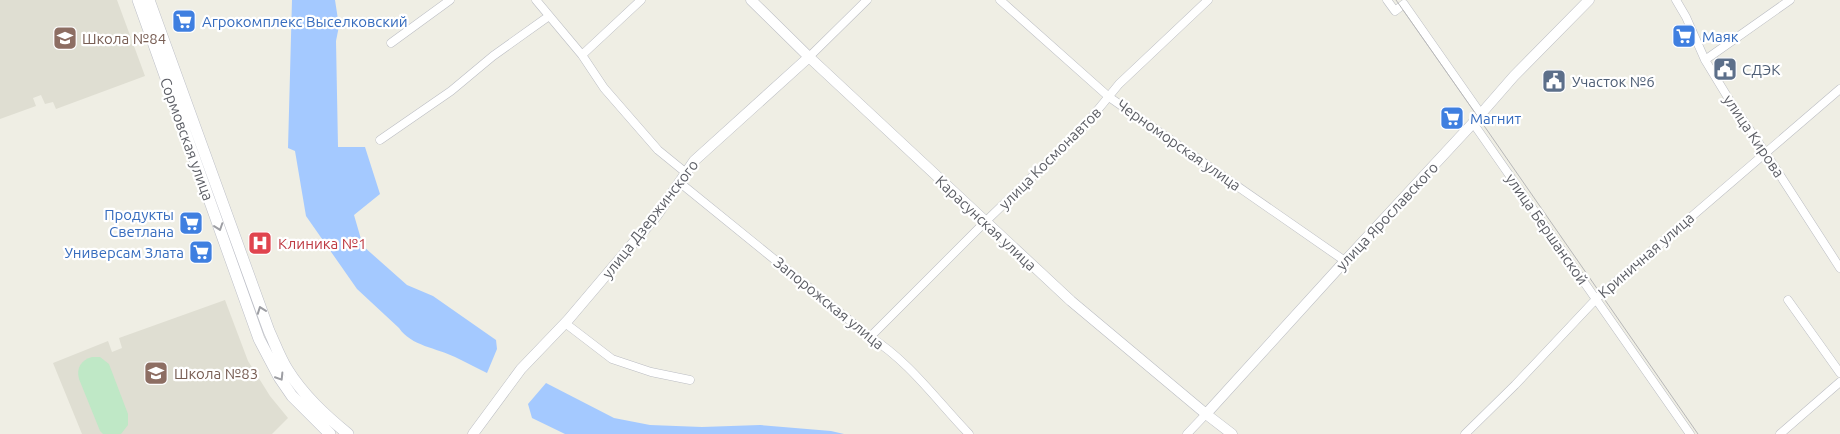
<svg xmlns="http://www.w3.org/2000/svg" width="1840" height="434" viewBox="0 0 1840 434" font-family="Ubuntu,sans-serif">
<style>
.education{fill:#dfded2}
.green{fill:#bfe8c6}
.water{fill:#a4c9ff}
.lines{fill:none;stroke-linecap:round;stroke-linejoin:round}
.minor-casing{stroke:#bbbdc3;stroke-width:9}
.tertiary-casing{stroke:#bbbdc3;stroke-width:11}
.secondary-casing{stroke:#bec0c8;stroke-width:12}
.minor{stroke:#fff;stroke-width:8}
.tertiary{stroke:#fff;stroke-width:10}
.secondary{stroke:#fff;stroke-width:11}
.tram{stroke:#b7b7b8;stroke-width:1}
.oneway{stroke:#9d9ea3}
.labels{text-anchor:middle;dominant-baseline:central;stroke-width:4.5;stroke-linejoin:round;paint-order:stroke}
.shop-label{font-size:15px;fill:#366cbe;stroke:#fff;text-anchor:start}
.education-label{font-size:15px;fill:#785e54;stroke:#fff;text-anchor:start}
.service-label{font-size:15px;fill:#4e5e75;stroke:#fff;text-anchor:start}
.street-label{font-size:15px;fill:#5c5e65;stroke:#fff}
.health-label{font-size:15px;fill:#be3a42;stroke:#fff;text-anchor:start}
</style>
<rect width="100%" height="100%" fill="#efeee4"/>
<path class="education" d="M0,0H117L145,76L56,109L53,102L45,104L41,95L33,98L36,106L0,119Z
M225,300L248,361L270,396L288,418L272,434H82L53,363L108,341L112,352L122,348L119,338Z"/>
<path class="green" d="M92,357H100L109,364L128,414V425L121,434H103L100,431L79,379C76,368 81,360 92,357Z"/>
<path class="water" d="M292,0H335L339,26L336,41L338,147H365L380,194L354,215L363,246L407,285L433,296L496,340L497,349L487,373C476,368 466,362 455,357C437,348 411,346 399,328L357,289L306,216L295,151L288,148Z
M546,383L614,418L650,425L702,427L760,425L831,431L844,434H565L532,418L528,404Z"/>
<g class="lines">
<g class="minor-casing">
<path id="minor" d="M536,0L582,55L604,88L658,150L685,172
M1000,0L1109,97L1345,261
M1387,0L1395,11L1404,4L1481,114
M1676,0L1686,17L1705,60L1730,101L1765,152L1840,268
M391,43L450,0
M582,55L641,0
M809,57L867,0
M1705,60L1790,0
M1473,123L1690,434
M380,140L451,91L493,56L549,16
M679,182L870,337C909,361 937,401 969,434
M1788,300L1840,373
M565,323L612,359L651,372L690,380
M870,337L985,222L1082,129L1119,84L1208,0
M1187,434L1206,414
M1465,434L1515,385L1598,297L1840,89
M1780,434L1840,382"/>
</g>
<g class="tertiary-casing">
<path id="tertiary" d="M751,0L809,57L1071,301L1206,414L1232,434
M1206,414L1345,261L1473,123L1514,76L1589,0
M473,434L521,369L568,320L657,215L694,161L809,57"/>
</g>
<g class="secondary-casing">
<path id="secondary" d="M138,0L259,339L279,377L292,396L330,434
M149,0L269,331C275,344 280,358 287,369C303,395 325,415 348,434"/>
</g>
<use href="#minor" class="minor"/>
<use href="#tertiary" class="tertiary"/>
<use href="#secondary" class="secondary"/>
<path class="tram" d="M1396,0L1478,117L1698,434"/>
</g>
<defs><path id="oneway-chevron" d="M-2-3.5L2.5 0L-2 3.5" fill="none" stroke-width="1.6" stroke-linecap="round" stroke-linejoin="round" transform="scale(1.25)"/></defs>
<g class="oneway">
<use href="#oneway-chevron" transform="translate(219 227) rotate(71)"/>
<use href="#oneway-chevron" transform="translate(261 310) rotate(-110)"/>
<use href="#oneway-chevron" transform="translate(280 377) rotate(58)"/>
</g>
<defs>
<g id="supermarket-square" transform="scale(1.25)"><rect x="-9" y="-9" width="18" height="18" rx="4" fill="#3f7fe0" stroke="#fff"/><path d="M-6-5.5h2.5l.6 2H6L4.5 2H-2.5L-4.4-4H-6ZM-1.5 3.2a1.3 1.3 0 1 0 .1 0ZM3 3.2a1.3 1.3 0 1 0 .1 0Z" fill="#fff"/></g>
<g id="school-square" transform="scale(1.25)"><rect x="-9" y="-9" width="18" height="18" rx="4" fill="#8d6e63" stroke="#fff"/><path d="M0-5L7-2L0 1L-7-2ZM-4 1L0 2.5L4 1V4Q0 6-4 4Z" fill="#fff"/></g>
<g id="civic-square" transform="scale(1.25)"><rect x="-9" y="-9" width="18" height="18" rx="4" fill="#5c6f8a" stroke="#fff"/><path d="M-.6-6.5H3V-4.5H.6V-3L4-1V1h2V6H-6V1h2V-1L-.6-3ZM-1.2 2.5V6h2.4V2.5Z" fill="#fff"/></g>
<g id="hospital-square" transform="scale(1.25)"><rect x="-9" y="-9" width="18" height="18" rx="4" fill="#e0444e" stroke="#fff"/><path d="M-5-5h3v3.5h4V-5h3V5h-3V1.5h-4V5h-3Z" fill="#fff"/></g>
</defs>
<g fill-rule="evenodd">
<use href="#supermarket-square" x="184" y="21"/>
<use href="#supermarket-square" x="1684" y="36"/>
<use href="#school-square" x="65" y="38"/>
<use href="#civic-square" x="1725" y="69"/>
<use href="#civic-square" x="1554" y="81"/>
<use href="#supermarket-square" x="1452" y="118"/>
<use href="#supermarket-square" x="191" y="223"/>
<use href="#hospital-square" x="260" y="243"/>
<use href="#supermarket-square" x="201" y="252"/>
<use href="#school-square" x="156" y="373"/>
</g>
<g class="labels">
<g class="shop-label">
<text x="202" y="21">Агрокомплекс Выселковский</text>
<text x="1702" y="36">Маяк</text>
<text x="1470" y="118">Магнит</text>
<text x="174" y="214" text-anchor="end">Продукты<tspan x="174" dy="17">Светлана</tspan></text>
<text x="184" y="252" text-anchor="end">Универсам Злата</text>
</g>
<g class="education-label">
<text x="82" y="38">Школа №84</text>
<text x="174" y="373">Школа №83</text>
</g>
<g class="service-label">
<text x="1742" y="69">СДЭК</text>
<text x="1572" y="81">Участок №6</text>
</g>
<g class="street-label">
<text transform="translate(1754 136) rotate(56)">улица Кирова</text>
<text transform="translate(187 139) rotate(70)">Сормовская улица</text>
<text transform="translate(1179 145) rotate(35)">Черноморская улица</text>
<text transform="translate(1050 158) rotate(-45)">улица Космонавтов</text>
<text transform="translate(1387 216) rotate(-47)">улица Ярославского</text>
<text transform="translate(650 219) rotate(-52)">улица Дзержинского</text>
<text transform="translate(986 223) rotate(43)">Карасунская улица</text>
<text transform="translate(1547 229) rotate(55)">улица Бершанской</text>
<text transform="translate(1646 255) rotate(-41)">Криничная улица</text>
<text transform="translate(829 303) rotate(39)">Запорожская улица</text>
</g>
<g class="health-label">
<text x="278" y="243">Клиника №1</text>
</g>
</g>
</svg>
